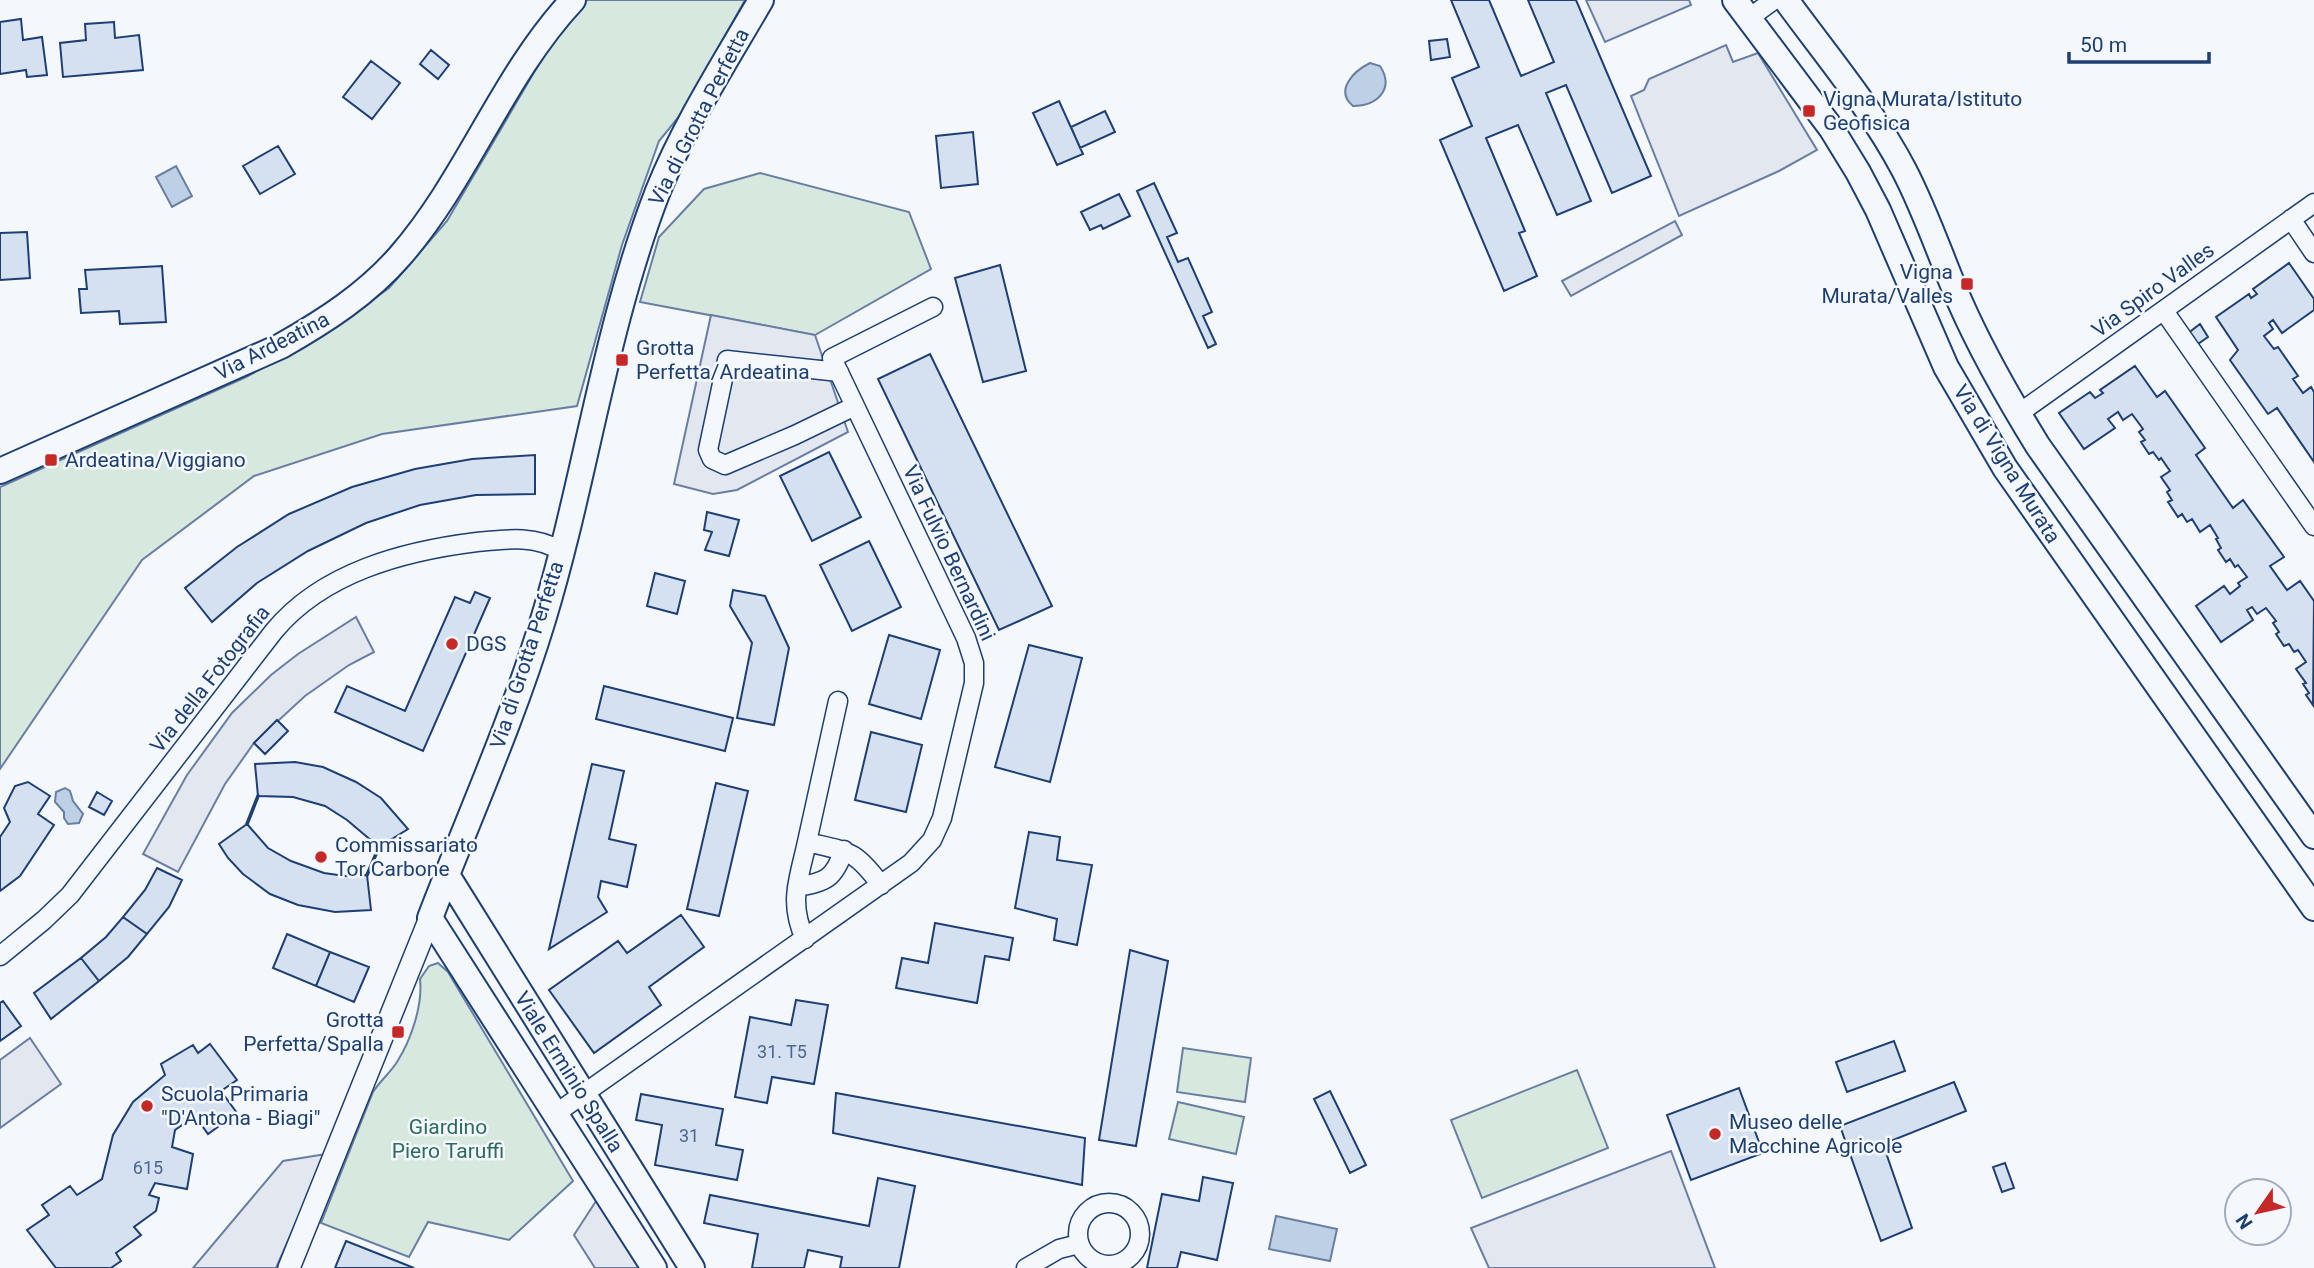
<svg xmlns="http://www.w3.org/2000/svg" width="2314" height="1268" viewBox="0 0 2314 1268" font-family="Roboto,sans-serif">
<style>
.green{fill:#d7e8df;stroke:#687fa3;stroke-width:2}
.parking{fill:#e3e8f0;stroke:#687fa3;stroke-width:2}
.water{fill:#bed0e5;stroke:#687fa3;stroke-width:2}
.building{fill:#d5e0f0;stroke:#1d3f73;stroke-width:2}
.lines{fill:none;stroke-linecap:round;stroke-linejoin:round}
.minor-casing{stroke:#1d3f73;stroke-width:21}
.tertiary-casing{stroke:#1d3f73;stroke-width:24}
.secondary-casing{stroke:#1d3f73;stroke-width:28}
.minor{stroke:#f4f7fb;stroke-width:18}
.tertiary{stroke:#f4f7fb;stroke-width:21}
.secondary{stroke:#f4f7fb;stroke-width:24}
.wall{stroke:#1d3f73;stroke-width:3.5}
.poi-dot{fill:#c62828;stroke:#f4f7fb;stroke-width:2.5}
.labels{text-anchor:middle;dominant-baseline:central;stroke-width:5;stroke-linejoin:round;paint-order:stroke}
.number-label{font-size:18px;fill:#4b6792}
.poi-label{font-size:21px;fill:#1d3f73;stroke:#f4f7fb;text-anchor:start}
.street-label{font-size:21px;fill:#1d3f73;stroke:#f4f7fb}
.park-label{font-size:21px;fill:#2c6c60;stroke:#f4f7fb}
</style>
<rect width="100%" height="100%" fill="#f4f7fb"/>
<path class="green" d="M587,0H745L681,114L659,141L622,245L577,406L382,434L254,476L142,560L0,769V487L246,377L324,334L389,288L447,221L553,40Z
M760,173L909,212L931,269L815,335L640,302L659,237L704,189Z
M438,963L448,972L573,1181L509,1240L428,1222L409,1257L321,1223L373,1092C380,1081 390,1073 397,1062C411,1040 423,1005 420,979L429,966Z
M1183,1048L1251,1058L1245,1102L1177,1092Z
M1577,1070L1608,1148L1482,1198L1451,1120Z
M1178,1102L1244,1117L1236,1154L1169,1139Z"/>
<path class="parking" d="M1586,0H1689L1691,5L1605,42Z
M1726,45L1733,62L1758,53L1817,150L1779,171L1679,216L1631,96L1644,90L1649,79Z
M1675,221L1682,235L1571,296L1562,281Z
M711,315L815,335L848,432L737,490L713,494L674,484Z
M356,617L374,652L349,665L305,696L254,743L225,784L178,872L143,854L187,775L232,713L271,675L298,654Z
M30,1038L61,1084L0,1128V1060Z
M1671,1151L1715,1268H1489L1471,1228Z
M326,1154L276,1268H193L283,1161Z
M598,1198L643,1268H595L574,1235Z"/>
<path class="water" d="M1370,63L1380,66C1395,89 1377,106 1353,106C1334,90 1354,71 1370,63Z
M176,166L192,196L172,207L156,177Z
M65,788L70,791L73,801L83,814L79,823L68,824L64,818V812L55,802L56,792Z
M1276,1216L1337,1229L1330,1261L1269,1249Z"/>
<path class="building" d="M1451,0H1489L1521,76L1554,62L1528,0H1576L1651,176L1612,193L1566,85L1546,93L1591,201L1557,215L1518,125L1486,138L1525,231L1519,233L1537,276L1504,291L1440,140L1472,126L1452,78L1479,67Z
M21,19L23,40L42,37L47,75L27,77L26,70L0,74V22Z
M114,22L115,38L139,35L143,70L63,77L60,43L86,40L85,24Z
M1447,39L1450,57L1431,60L1429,41Z
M431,50L449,65L438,79L420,64Z
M371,61L400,83L372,119L343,97Z
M1059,101L1083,154L1057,165L1033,113Z
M1105,111L1115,132L1080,148L1071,127Z
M973,132L978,184L941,188L936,136Z
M278,146L295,174L260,194L243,166Z
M1154,183L1177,233L1167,237L1178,262L1188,258L1212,312L1203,316L1216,344L1208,348L1137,191Z
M1119,194L1130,216L1103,229L1101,225L1090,230L1081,212Z
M27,232L30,278L0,280V233Z
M2289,263L2314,299V310L2282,333L2273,320L2269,323L2273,329L2264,336L2274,349L2278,347L2298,376L2293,379L2303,393L2311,387L2314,392V462L2277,408L2268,414L2230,360L2238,350L2216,317L2249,294L2251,298L2257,294L2253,289Z
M1000,265L1026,371L983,382L955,278Z
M162,266L166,322L120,324L119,311L81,313L79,289H87L85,270Z
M2200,324L2208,337L2195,346L2187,334Z
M930,354L1052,606L999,630L878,379Z
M2135,366L2157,397L2165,391L2205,448L2196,455L2233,508L2243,500L2284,557L2270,566L2287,590L2300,581L2314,601L2313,705L2306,695L2309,693L2303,684L2306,683L2296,669L2306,662L2298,650L2294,652L2289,644L2284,646L2276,634L2279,632L2273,623L2276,621L2266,608L2257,614L2252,607L2247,610L2253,620L2221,642L2196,606L2224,586L2230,594L2240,586L2238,583L2247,577L2238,565L2235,567L2230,559L2226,562L2218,550L2221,548L2216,539L2218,538L2210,525L2200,532L2192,519L2187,522L2182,514L2178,517L2168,502L2172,500L2167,492L2170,490L2161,477L2170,471L2161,458L2159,460L2153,452L2149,454L2141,442L2145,440L2139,432L2143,429L2132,414L2123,420L2118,412L2108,419L2115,428L2084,449L2059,413L2090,392L2095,398L2103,393L2100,390Z
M829,452L861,517L812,541L780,476Z
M535,455V494L476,495L420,505L366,523L308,551L257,583L212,622L185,588L237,547L289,514L352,487L415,469L472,459Z
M707,512L739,520L729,556L705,550L712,532L704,530Z
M869,541L901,607L852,631L820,565Z
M655,573L685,581L677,614L647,606Z
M733,590L765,596L789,648L774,725L737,718L752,643L730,606Z
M475,592L490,598L423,751L335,712L347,686L405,711L455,597L470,603Z
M889,635L940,650L921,719L869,704Z
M1029,645L1082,658L1050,782L995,767Z
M604,686L733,718L725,751L596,719Z
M277,720L288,731L265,754L254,743Z
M871,732L922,745L906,812L855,800Z
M295,762L323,767L356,782L381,798L408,829L379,847L347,820L325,806L293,797L258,796L255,764Z
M592,764L624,771L609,839L636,845L627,887L601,881L598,897L607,912L549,949Z
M28,782L50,796L38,814L54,825L20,876L0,891V837L10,822L4,808L15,786Z
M716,783L748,791L719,916L687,909Z
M97,792L112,801L104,815L89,807Z
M247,824L268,848L291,861L324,873L345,876L367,875L371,910L335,912L298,905L270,894L243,874L228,858L219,844Z
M1029,832L1060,837L1057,860L1092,865L1077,945L1054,940L1057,919L1015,908Z
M157,868L182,880L169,907L147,934L123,917L145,890Z
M681,915L704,947L649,987L661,1005L594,1053L549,990L618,941L627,953Z
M123,917L147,934L128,957L99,981L81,958L106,937Z
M935,923L1013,938L1009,960L985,956L977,1003L896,988L902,958L928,963Z
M287,934L330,952L316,986L273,968Z
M1130,950L1168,961L1136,1146L1099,1140Z
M330,952L369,967L354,1002L316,986Z
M81,958L99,981L51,1019L34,993Z
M796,1000L828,1005L814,1084L772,1077L767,1103L735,1097L750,1017L791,1025Z
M3,1001L21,1026L0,1041V1003Z
M1894,1041L1905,1071L1847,1092L1836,1062Z
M210,1044L237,1080L221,1091L237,1113L208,1134L195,1116L175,1130L172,1147L193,1154L187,1189L155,1183L149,1195L159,1198L156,1211L134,1227L141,1235L116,1253L121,1261L111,1268H56L27,1230L49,1215L42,1205L70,1186L77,1195L102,1179L113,1135L133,1102L165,1075L161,1064L193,1045L198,1053Z
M1954,1082L1966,1111L1883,1144L1912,1228L1881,1241L1840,1126Z
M1739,1088L1763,1153L1691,1180L1667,1115Z
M1330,1091L1366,1165L1350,1173L1314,1099Z
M836,1093L1085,1138L1082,1185L833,1133Z
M641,1094L723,1109L716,1145L743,1150L737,1180L655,1165L662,1125L636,1120Z
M2005,1163L2014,1188L2002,1192L1993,1167Z
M1203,1177L1233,1183L1217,1260L1181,1252L1177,1268H1147L1162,1194L1199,1201Z
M878,1178L915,1186L899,1268H840L842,1257L808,1250L804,1268H752L758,1234L704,1223L710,1195L869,1226Z
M346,1241L389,1258L414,1268H335Z"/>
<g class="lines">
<g class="minor-casing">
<path id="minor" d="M1749,18L1774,0
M2291,219L2314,253
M2164,311L2314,526
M839,372L727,360L708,450L712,459L725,465L795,435L855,406
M2018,414L2314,203
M807,842L838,701
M797,887C826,882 834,879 844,850
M805,939C788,902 799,879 807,842C849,852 854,849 881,885
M0,956L44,920L70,895L274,631C323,572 404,551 477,542C507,539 535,535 561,551
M555,1114L911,863L932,840L942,818L974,683V663L966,638L832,358L933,307
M1078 1234a31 31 0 1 1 62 0a31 31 0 1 1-62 0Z
M1026,1268L1059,1249L1079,1244"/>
</g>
<g class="tertiary-casing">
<path id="tertiary" d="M289,1268L430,918"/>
</g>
<g class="secondary-casing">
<path id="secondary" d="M1735,0L1831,128L1858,172L1878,210L1946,367L2005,468L2314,908
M1786,0C1826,55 1872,109 1904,170C1926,212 1941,258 1960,302C1982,352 2009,399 2038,446L2314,836
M0,471L281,346C325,321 367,294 400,256C468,178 502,76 573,0
M447,875L692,1268
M654,1268L430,918C468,819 512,722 543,620C586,479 604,330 658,191C685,124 725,62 761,0"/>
</g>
<use href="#minor" class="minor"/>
<use href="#tertiary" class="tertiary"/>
<use href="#secondary" class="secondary"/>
<path class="wall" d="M247,824L258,796
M367,875L379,847"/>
</g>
<g class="poi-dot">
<rect x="1802" y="104" width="14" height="14" rx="3.5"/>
<rect x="1960" y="277" width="14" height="14" rx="3.5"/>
<rect x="615" y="353" width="14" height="14" rx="3.5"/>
<rect x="44" y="453" width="14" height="14" rx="3.5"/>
<circle cx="452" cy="644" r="7"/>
<circle cx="321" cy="857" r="7"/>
<rect x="391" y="1025" width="14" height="14" rx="3.5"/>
<circle cx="147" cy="1106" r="7"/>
<circle cx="1715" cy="1134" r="7"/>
</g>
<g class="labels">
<g class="number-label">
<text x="782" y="1051">31. T5</text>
<text x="689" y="1135">31</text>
<text x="148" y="1167">615</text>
</g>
<g class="poi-label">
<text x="1823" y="99">Vigna Murata/Istituto<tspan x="1823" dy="24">Geofisica</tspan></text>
<text x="1953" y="272" text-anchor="end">Vigna<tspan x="1953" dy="24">Murata/Valles</tspan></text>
<text x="636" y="348">Grotta<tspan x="636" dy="24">Perfetta/Ardeatina</tspan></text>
<text x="65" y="460">Ardeatina/Viggiano</text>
<text x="466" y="644">DGS</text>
<text x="335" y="845">Commissariato<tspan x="335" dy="24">Tor Carbone</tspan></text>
<text x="384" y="1020" text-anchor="end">Grotta<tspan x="384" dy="24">Perfetta/Spalla</tspan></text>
<text x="161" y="1094">Scuola Primaria<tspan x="161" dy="24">"D'Antona - Biagi"</tspan></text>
<text x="1729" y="1122">Museo delle<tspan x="1729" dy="24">Macchine Agricole</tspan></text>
</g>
<g class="street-label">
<text transform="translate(699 117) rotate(-63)">Via di Grotta Perfetta</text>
<text transform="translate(2153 290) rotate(-36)">Via Spiro Valles</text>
<text transform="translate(272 346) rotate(-27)">Via Ardeatina</text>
<text transform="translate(2007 464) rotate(58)">Via di Vigna Murata</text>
<text transform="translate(949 553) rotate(65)">Via Fulvio Bernardini</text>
<text transform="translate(527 655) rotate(-72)">Via di Grotta Perfetta</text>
<text transform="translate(210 679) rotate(-52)">Via della Fotografia</text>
<text transform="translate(569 1072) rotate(58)">Viale Erminio Spalla</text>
</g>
<g class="park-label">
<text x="448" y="1127">Giardino<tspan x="448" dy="24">Piero Taruffi</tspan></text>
</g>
</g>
<g transform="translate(2258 1212) rotate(236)"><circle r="33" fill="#f4f7fb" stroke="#9eadc5" stroke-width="2"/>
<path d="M0-5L12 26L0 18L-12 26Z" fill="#c62828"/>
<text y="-10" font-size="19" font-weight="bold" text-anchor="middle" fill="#1d3f73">N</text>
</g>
<path d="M2069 52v10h140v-10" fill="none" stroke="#1d3f73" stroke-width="3.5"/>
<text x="2080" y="52" font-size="21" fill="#1d3f73" stroke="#f4f7fb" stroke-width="5" paint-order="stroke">50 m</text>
</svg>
